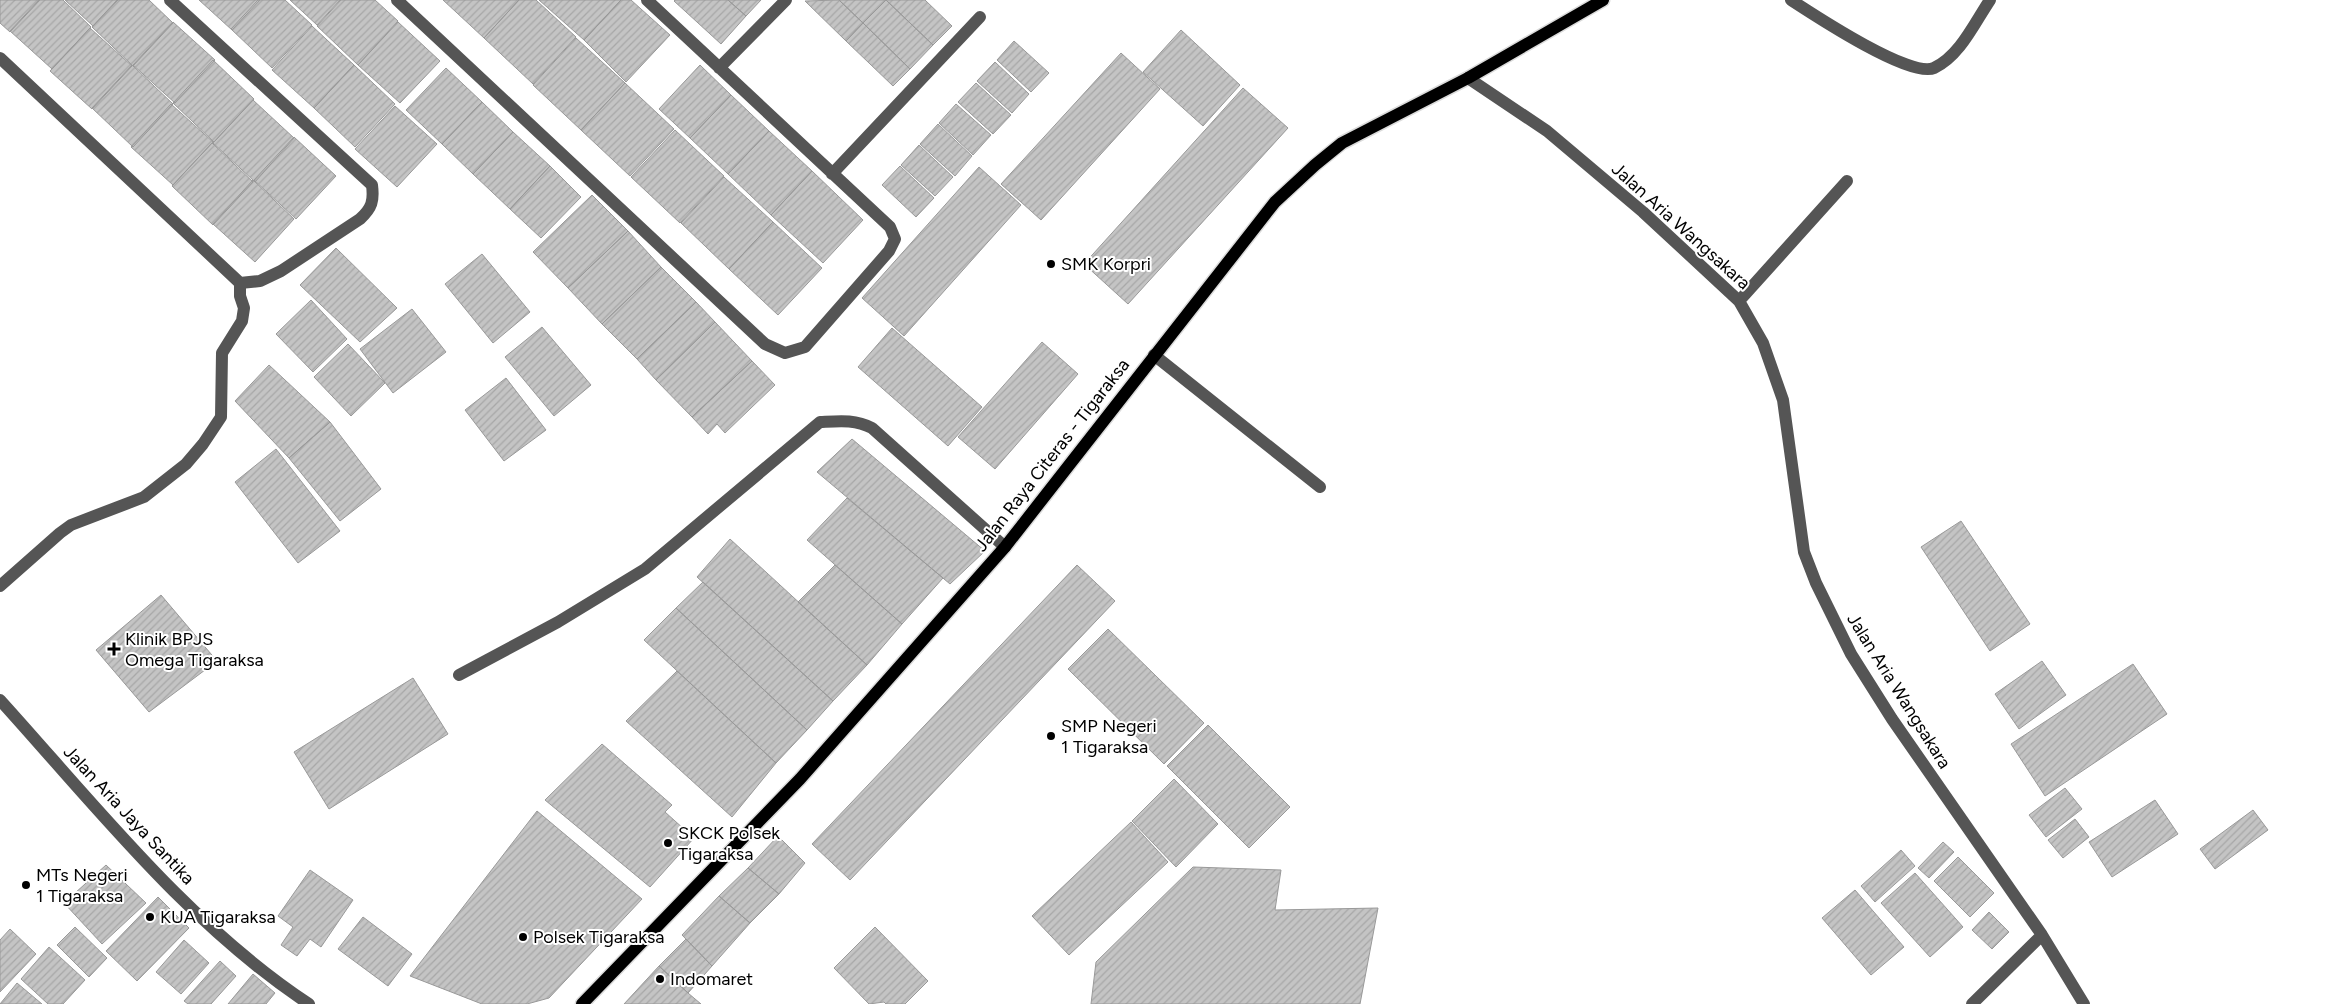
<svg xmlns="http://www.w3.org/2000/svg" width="2331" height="1004" viewBox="0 0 2331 1004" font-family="Figtree,sans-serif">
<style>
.building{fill:url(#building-hatch);stroke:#999}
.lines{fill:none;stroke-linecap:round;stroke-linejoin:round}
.major-casing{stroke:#dbdbdb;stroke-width:15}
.minor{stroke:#555;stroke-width:12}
.major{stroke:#000;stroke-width:12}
.poi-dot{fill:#000;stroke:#fff;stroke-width:2}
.labels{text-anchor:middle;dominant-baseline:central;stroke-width:4;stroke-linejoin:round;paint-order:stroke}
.street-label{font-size:18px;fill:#000;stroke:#fff}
.poi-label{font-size:18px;fill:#000;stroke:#fff;text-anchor:start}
</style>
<defs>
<pattern id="building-hatch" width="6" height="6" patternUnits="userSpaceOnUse" patternTransform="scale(1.25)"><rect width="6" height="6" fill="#c4c4c4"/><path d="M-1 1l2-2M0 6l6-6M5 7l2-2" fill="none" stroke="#a7a7a7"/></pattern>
</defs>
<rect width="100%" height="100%" fill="#fff"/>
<path class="building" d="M0,0H40L10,32L0,23Z
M39,0H63L91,27L52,69L10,31Z
M65,0H118L93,26Z
M117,0H149L173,23L133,66L92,27Z
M199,0H260L232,30Z
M258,0H285L312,25L272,68L231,29Z
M290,0H340L317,25Z
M341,0H375L398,21L358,65L317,26Z
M443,0H519L484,38Z
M519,0H536L576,37L533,84L484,38Z
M539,0H621L584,40Z
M621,0H631L670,35L626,82L584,40Z
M675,0H728L746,16L721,44L674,1Z
M728,0H761L746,16Z
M839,0L863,23L846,41L805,1Z
M839,0H886L863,23Z
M886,0H925L952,26L933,45Z
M886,0L933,45L910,69L863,23Z
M173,22L215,60L175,103L133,65Z
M398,22L440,61L400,103L358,65Z
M863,23L910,69L893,86L846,41Z
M312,26L354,65L314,108L272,70Z
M90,28L132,66L92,109L50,71Z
M1181,30L1240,85L1203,126L1143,72Z
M576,38L625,83L581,130L533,85Z
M1014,41L1049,73L1031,92L997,60Z
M1121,53L1160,89L1041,220L1001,184Z
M213,60L254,99L214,142L173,103Z
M995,62L1029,94L1012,113L977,81Z
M132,65L173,104L133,147L92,108Z
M354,65L395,104L355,147L314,108Z
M700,65L731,95L690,138L659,109Z
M446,68L482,102L442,144L406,110Z
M625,83L674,129L630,176L581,130Z
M976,83L1011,115L993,134L958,102Z
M1243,88L1288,128L1128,304L1084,264Z
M731,95L769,131L728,174L690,138Z
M253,100L294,138L255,182L213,143Z
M482,102L513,132L473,174L442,144Z
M171,104L213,142L173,185L131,147Z
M956,104L991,135L973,155L939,123Z
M395,106L437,144L397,187L355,149Z
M938,124L972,156L955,176L920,144Z
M675,130L724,176L680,223L631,177Z
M769,131L812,171L771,215L728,174Z
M513,132L550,166L510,209L473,174Z
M294,137L336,176L296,219L254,180Z
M212,143L253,182L213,225L172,186Z
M919,145L953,177L935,196L901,165Z
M550,166L581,197L541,238L510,209Z
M900,166L934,198L916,217L882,185Z
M979,167L1021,205L904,336L862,298Z
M812,171L863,220L823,263L771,215Z
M724,177L773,222L729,269L681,223Z
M253,180L294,219L255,262L213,224Z
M592,195L628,231L568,288L533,252Z
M773,222L822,268L778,315L729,269Z
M628,231L661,267L602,324L568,288Z
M336,248L397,308L360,342L300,285Z
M482,254L530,312L493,343L445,284Z
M661,267L696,302L637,359L602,324Z
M311,300L347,339L313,372L276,334Z
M696,302L715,322L656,380L637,359Z
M412,309L446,352L393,393L360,349Z
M715,322L752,361L692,417L656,380Z
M542,327L591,385L554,416L505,357Z
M892,328L982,407L948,446L858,367Z
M1042,342L1078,374L995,469L958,437Z
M348,344L385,383L351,416L314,377Z
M752,361L775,385L725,433L717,424L708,434L692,417Z
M269,365L330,422L289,458L235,401Z
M506,378L546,430L504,461L465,410Z
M330,422L381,489L340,521L289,458Z
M852,439L985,551L950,584L817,472Z
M276,449L340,531L298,563L235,482Z
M847,498L943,578L902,624L807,540Z
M1961,521L2030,624L1990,651L1921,547Z
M730,539L867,665L833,701L697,577Z
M835,565L902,624L867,665L798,602Z
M1077,565L1115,601L850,880L812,844Z
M703,582L833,701L807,730L676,608Z
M161,595L217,661L149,712L96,650Z
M676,608L807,730L776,763L644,640Z
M1108,629L1204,723L1164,764L1068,669Z
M2042,661L2066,695L2019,729L1995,694Z
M2133,664L2167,714L2045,796L2011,744Z
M677,671L776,763L732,817L626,721Z
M413,678L448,734L329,809L294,752Z
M1208,725L1290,807L1249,848L1167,766Z
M602,744L672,805L665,812L694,838L650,887L545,800Z
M1174,779L1218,824L1176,867L1132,821Z
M2065,788L2082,809L2046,837L2029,815Z
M2155,800L2178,834L2112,877L2089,842Z
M2253,810L2268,830L2215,869L2200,849Z
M537,811L642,899L549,998L527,1004H482L410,976Z
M2075,819L2089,837L2063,858L2048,840Z
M1131,822L1168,862L1069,955L1032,916Z
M778,836L805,863L779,894L748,868Z
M1943,842L1954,852L1929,878L1918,868Z
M1901,850L1915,866L1875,902L1861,886Z
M1958,857L1994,893L1970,917L1934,881Z
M106,865L146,903L102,944L64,903Z
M1193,867L1281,870L1275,910L1378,908L1360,1004H1091L1096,962Z
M748,868L779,894L750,923L719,896Z
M310,870L353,900L321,947L310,939L297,956L281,945L293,927L278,916Z
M1915,873L1963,927L1930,957L1881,903Z
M1855,890L1904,947L1871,975L1822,918Z
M719,896L750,923L712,966L682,935Z
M158,897L189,928L137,981L106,951Z
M1989,912L2009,932L1992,949L1972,930Z
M363,917L412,954L388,986L338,949Z
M75,927L107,958L89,977L57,945Z
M875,927L928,981L905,1004H886L884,1002L869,1004L834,968Z
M10,929L36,954L0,992V940Z
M686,939L712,966L688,993L659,966Z
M184,940L209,963L181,994L156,972Z
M49,947L85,980L63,1004H48L21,979Z
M220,961L236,976L211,1004H188L184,1001Z
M659,966L688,993L701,1004H624Z
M253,974L275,993L266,1004H228Z
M17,983L42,1004H0Z"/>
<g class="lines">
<g class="major-casing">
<path id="major" d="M582,1004L800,779L1005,547L1275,202L1315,165L1342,143L1468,78L1603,0"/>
</g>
<path class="minor" d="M170,0L372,185C374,201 372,208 360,219L281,271L260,281L240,283
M397,0L765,344L785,353L805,347L889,251L895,239L890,227L647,0
M1791,0C1814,15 1911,79 1934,68C1960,56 1975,22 1990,0
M0,58L240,283V296L244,308L242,321L222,353L221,417L203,444L186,464L144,497L71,525L60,533L0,586
M719,68L786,0
M1468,78L1547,131L1643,212L1739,301L1763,343L1783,400L1804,552L1816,583L1851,654L1892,719L2042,935L2084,1004
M832,174L980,17
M1739,301L1847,181
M1154,355L1320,487
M459,675L558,622L645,569L820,422C839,421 855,419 872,428L1005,547
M0,700C96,806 188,924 309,1004
M1972,1004L2042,935"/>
<use href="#major" class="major"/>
</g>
<g class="poi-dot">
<circle cx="1051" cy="264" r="5"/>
<path d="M111.5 641.5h5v5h5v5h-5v5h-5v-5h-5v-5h5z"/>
<circle cx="1051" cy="736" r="5"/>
<circle cx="668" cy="843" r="5"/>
<circle cx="26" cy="885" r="5"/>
<circle cx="150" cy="917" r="5"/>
<circle cx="523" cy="937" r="5"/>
<circle cx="660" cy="979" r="5"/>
</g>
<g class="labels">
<g class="street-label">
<text transform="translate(1681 226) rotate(42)">Jalan Aria Wangsakara</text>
<text transform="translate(1052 455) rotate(-52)">Jalan Raya Citeras - Tigaraksa</text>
<text transform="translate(1899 691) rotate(58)">Jalan Aria Wangsakara</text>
<text transform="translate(129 815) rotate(47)">Jalan Aria Jaya Santika</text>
</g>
<g class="poi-label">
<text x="1061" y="264">SMK Korpri</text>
<text x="125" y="639">Klinik BPJS<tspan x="125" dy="21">Omega Tigaraksa</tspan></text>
<text x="1061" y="726">SMP Negeri<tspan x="1061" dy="21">1 Tigaraksa</tspan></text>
<text x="678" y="833">SKCK Polsek<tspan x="678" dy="21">Tigaraksa</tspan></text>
<text x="36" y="875">MTs Negeri<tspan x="36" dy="21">1 Tigaraksa</tspan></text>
<text x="160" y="917">KUA Tigaraksa</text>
<text x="533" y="937">Polsek Tigaraksa</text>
<text x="670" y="979">Indomaret</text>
</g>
</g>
</svg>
